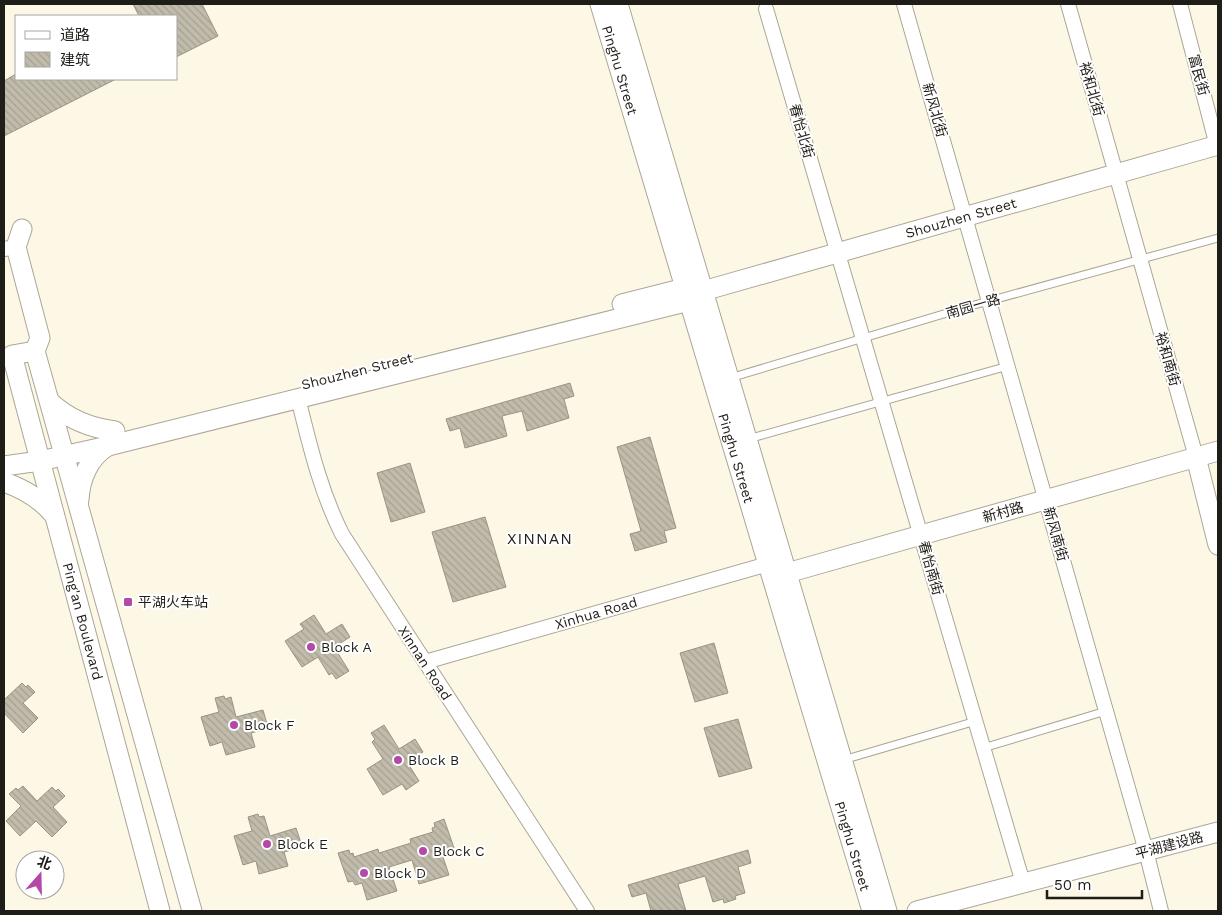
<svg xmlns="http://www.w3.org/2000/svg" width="1222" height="915" viewBox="0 0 1222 915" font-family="'Work Sans','Noto Sans SC',sans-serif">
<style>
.building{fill:url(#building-back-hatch);stroke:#989383}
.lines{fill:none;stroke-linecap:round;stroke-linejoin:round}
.lane-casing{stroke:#aba696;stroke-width:9}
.street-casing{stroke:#aba696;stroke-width:16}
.secondary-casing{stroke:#aba696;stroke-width:21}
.lane{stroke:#fff;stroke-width:7}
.street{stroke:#fff;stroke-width:14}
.secondary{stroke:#fff;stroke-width:19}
.poi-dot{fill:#b348a8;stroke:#fff;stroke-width:2}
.labels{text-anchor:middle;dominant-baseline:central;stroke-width:4;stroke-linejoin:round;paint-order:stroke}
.street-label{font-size:14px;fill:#1f1d17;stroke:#fff}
.poi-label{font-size:14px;fill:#1f1d17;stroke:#fff;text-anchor:start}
.quarter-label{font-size:16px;letter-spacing:1px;fill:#1f1d17;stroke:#fff}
</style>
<defs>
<pattern id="building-back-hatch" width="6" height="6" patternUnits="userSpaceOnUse" patternTransform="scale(1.25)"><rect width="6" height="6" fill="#c0bbaa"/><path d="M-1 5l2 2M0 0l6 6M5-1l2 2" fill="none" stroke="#a5a092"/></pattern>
</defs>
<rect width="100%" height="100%" fill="#fdf7e5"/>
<path class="building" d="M133,4H202L218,36L176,57V16H139Z
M16,74V79H116L4,136V81Z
M570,383L574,396L564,399L569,418L527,431L522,411L502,416L507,436L465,448L460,428L450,431L446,419Z
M650,437L676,528L664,531L667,542L635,551L630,534L641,531L617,447Z
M410,463L425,512L391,522L377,473Z
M485,517L506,587L453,602L432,532Z
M314,615L326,634L342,624L350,637L334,647L349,671L336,679L332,673L329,675L318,657L302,667L285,641L304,629L300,624Z
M714,643L728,693L695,702L680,653Z
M22,683L26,687L28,685L35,692L23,703L38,718L23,733L4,713V700Z
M224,696L225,699L231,697L236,717L263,710L267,724L261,726L262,730L251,733L255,747L226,755L222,742L210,746L201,717L219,712L215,698Z
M738,719L752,768L719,777L704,728Z
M384,725L399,749L415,739L423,752L407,762L419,781L406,790L402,784L383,795L367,769L383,759L372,742L375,739L371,733Z
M23,786L37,801L52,787L56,791L58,789L65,796L53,807L67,822L52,837L36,821L20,836L6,821L21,806L9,794L16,788L18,790Z
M258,814L259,817L264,816L270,836L296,828L301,843L294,845L295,849L284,852L288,866L259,874L256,861L243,865L234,836L252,831L248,817Z
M444,819L454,848L448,850L450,855L443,857L449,875L419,884L412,860L389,867L397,891L367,900L362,883L355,885L353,881L348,882L338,853L349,850L350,854L353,853L354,857L378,849L379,853L411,843L410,839L433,832L432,828L435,827L434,823Z
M748,850L751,863L738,867L745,893L735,896L736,899L724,903L723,899L713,902L705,876L678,884L686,911H651L646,893L632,897L628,885Z"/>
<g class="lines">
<g class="lane-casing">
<path id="lane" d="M730,378L967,307L1218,238
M748,439L1008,366
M983,748L1106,711
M843,760L976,721"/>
</g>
<g class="street-casing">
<path id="street" d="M904,4L1146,851L1161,911
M1068,4L1196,457
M1180,4L1217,146
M766,9L1023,883
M4,249L16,247
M298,398C310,446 320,490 342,534L587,911
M425,662L768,564"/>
</g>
<g class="secondary-casing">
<g id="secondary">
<path id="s1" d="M600,4L872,911"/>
<path d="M618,4L887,911"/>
<path d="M22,229L16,247L40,338L35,351L192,911"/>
<path d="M622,304L685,288L697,290"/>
<path id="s2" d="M35,351L12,355L160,911"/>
<path d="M50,402C68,419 91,428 115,431"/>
<path d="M1196,457L1218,545"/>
<path id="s3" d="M4,466L40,461L108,446L689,301L703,291L1218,145"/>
<path d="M4,482C24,489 41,499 54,515"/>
<path d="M79,500C80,479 89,457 108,446"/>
<path d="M787,573L1218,451"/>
<path d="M917,911L1218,832"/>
</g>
</g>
<use href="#lane" class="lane"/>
<use href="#street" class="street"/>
<use href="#secondary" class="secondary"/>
</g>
<g class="poi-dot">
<rect x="123" y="597" width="10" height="10" rx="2.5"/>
<circle cx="311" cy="647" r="5"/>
<circle cx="234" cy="725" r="5"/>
<circle cx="398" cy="760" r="5"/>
<circle cx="267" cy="844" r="5"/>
<circle cx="423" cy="851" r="5"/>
<circle cx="364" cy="873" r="5"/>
</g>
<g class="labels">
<g class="street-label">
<text stroke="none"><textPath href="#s1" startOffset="69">Pinghu Street</textPath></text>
<text transform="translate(1199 75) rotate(75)">富民街</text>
<text transform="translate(1092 89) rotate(74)">裕和北街</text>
<text transform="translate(935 110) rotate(74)">新风北街</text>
<text transform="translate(802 131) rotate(74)">春怡北街</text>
<text stroke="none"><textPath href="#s3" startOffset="990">Shouzhen Street</textPath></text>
<text transform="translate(973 306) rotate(-16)">南园一路</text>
<text transform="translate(1168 359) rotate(74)">裕和南街</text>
<text transform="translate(357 371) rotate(-14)">Shouzhen Street</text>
<text stroke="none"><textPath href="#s1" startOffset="474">Pinghu Street</textPath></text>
<text transform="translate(1003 512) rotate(-16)">新村路</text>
<text transform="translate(1056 534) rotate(74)">新风南街</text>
<text transform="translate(931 568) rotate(74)">春怡南街</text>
<text transform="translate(596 613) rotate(-16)">Xinhua Road</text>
<text stroke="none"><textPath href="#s2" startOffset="299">Ping'an Boulevard</textPath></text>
<text transform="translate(425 663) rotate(57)">Xinnan Road</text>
<text transform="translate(1169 845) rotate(-15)">平湖建设路</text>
<text stroke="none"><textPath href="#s1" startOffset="879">Pinghu Street</textPath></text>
</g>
<g class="poi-label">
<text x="138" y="602">平湖火车站</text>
<text x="321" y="647">Block A</text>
<text x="244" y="725">Block F</text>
<text x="408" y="760">Block B</text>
<text x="277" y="844">Block E</text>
<text x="433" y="851">Block C</text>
<text x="374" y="873">Block D</text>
</g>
<g class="quarter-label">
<text x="540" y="538">XINNAN</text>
</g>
</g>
<rect width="1222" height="915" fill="none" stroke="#1f1d17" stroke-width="10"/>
<rect x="15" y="15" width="162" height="65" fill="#ffffff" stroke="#a5a5a2"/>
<rect x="25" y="31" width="25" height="8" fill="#ffffff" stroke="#a5a5a2"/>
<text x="60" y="40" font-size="15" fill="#1f1d17">道路</text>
<rect x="25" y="52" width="25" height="15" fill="url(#building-back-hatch)" stroke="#a5a5a2"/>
<text x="60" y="65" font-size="15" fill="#1f1d17">建筑</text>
<g transform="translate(40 875) rotate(20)"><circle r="24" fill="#ffffff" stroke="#a5a5a2"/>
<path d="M0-4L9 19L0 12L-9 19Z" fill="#b348a8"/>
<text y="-8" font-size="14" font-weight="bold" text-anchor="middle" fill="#1f1d17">北</text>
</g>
<path d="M1047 890v8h95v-8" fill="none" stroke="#1f1d17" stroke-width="2.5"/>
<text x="1054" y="890" font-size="15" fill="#1f1d17" stroke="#ffffff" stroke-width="4" paint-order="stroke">50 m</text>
</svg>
